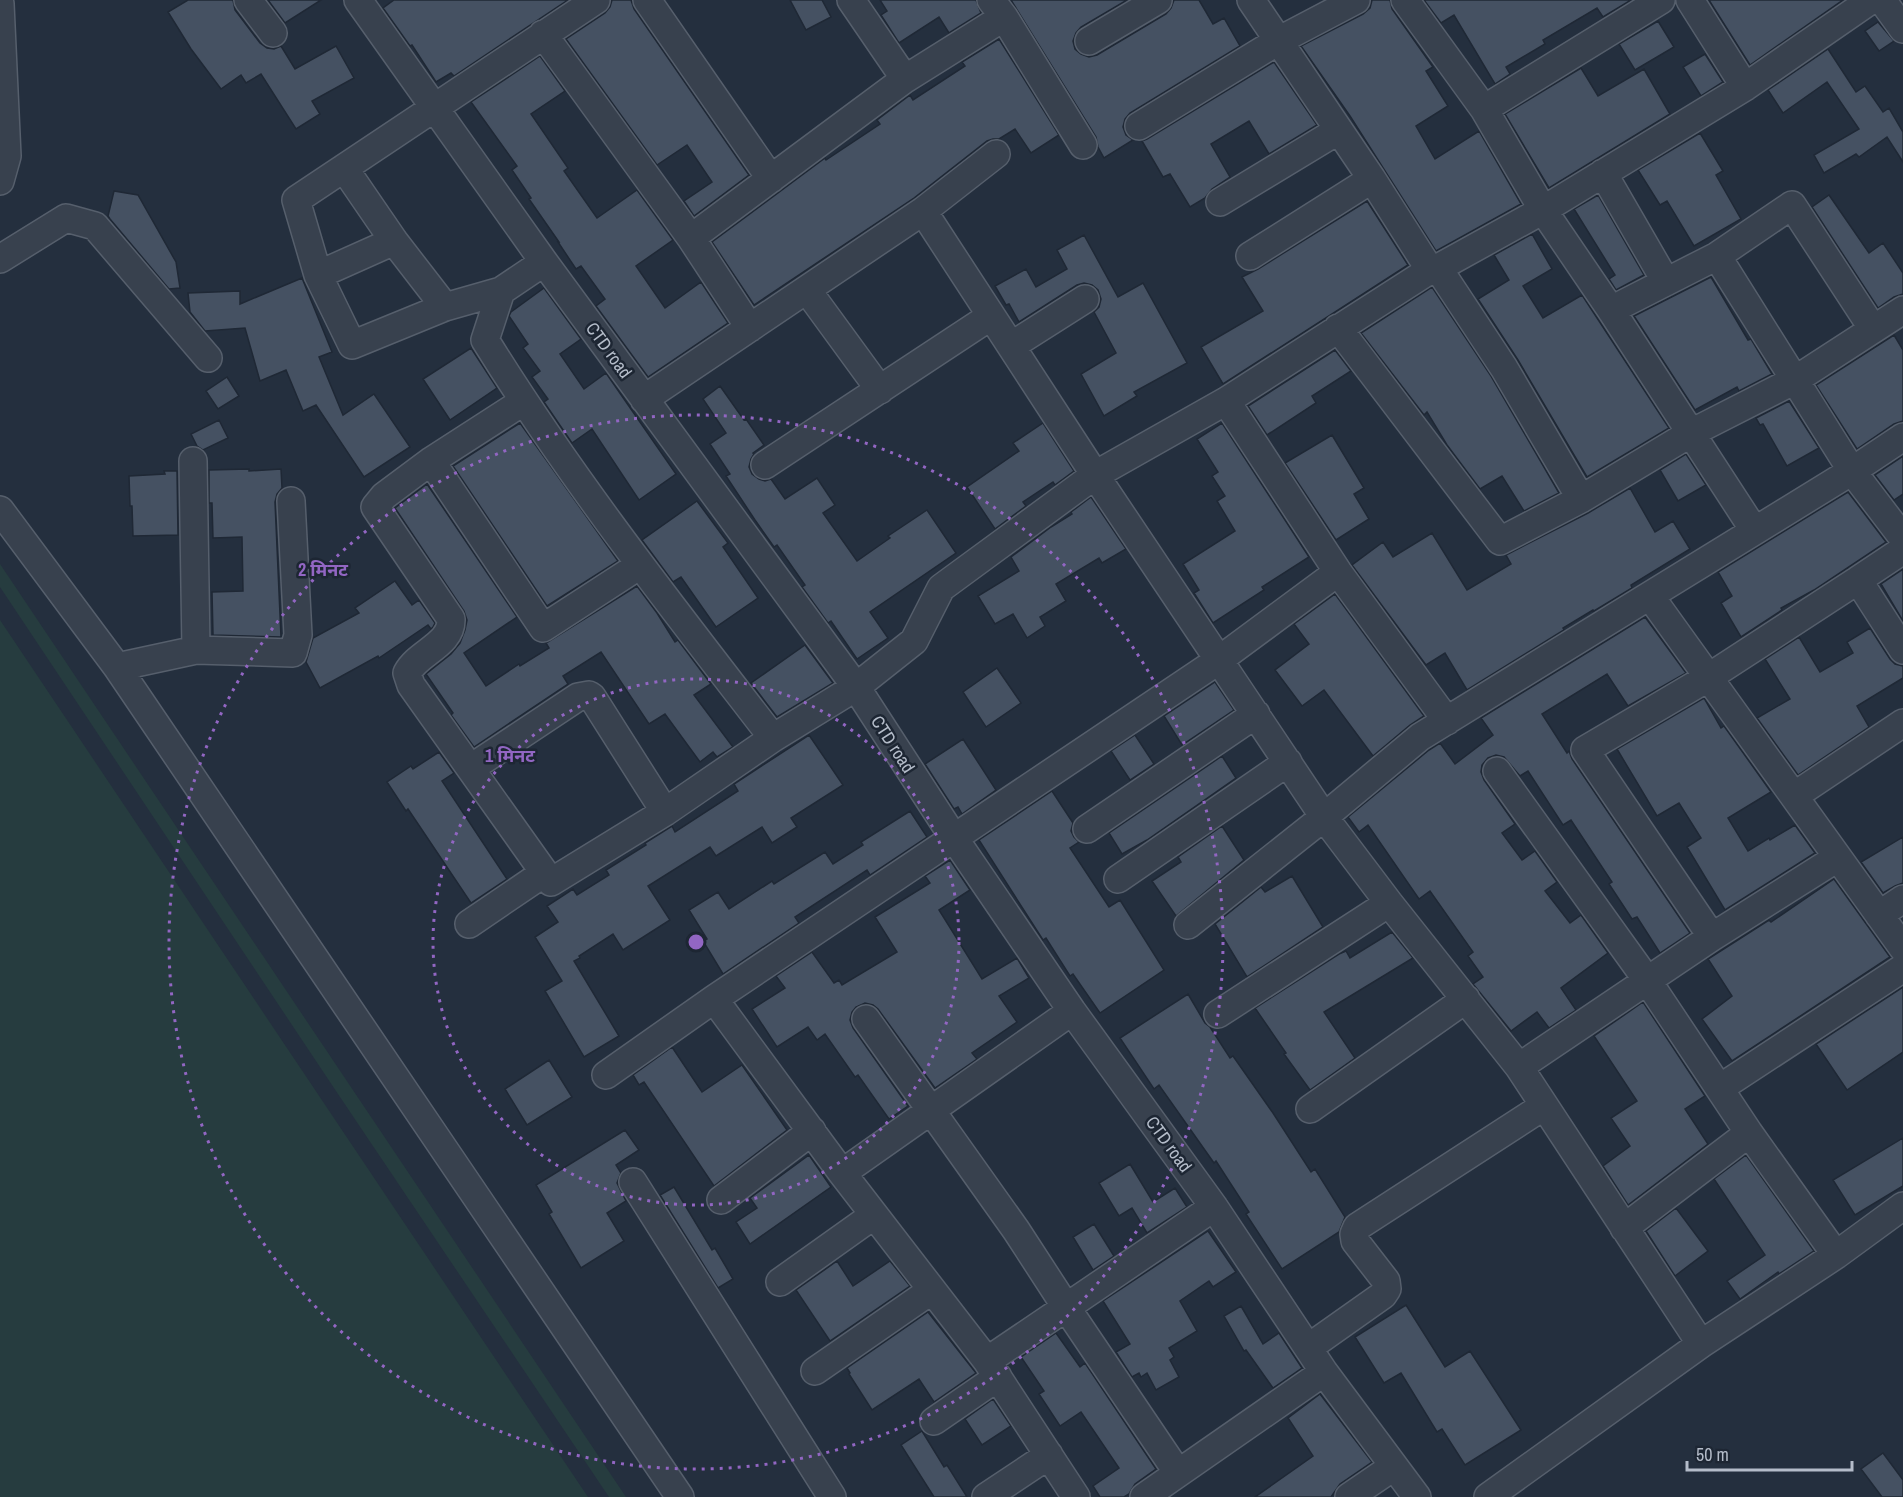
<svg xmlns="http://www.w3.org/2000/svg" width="1903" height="1497" viewBox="0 0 1903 1497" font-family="'Archivo Narrow','Noto Sans Devanagari',sans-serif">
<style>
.green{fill:#263c3f}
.building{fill:#455162;stroke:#1f2835;stroke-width:1.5}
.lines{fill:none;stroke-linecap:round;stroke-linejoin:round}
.street-casing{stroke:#565f6c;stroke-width:30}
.street{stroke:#38414e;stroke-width:27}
.ring{fill:none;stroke:#9266c3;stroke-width:3;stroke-dasharray:3 6}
.labels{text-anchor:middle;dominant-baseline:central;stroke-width:5;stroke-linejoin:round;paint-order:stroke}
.street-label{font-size:18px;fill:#b4bcc9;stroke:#1d2633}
.centre{fill:#9266c3;stroke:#1d2633;stroke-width:3}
.ring-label{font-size:18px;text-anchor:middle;font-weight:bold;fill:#9266c3;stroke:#1d2633;stroke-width:5;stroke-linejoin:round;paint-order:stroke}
</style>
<rect width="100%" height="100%" fill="#242f3e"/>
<path class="green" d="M0,564L626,1497H609L340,1097L0,587Z
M0,620L588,1497H0Z"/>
<path class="building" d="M188,0H233L235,10L260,43L267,48L274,49L281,46L295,69L336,46L354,78L312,101L320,114L296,129L261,74L246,83L241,75L221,89L191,49L168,12Z
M268,0H321L285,23Z
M394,0H568L454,76L451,73L436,82L412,45L410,46L383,8Z
M612,0H631L634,9L749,175L694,216L684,201L712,182L687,145L657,165L566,39L605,13L610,7Z
M790,0H822L831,17L806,30Z
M880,0H976L981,13L949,33L939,17L899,43L881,15L887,11Z
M1011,0H1127L1081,27L1076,33L1073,41L1075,49L1081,54L1089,57L1097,55L1166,14L1171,8L1174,0H1199L1213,24L1224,18L1240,46L1130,113L1125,119L1123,127L1126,135L1133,140L1104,158L1098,147L1096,137Z
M1372,0H1390L1392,9L1433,67L1426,71L1448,106L1416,126L1435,159L1479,131L1521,204L1436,251L1350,116L1301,46L1363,14L1370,8Z
M1424,0H1631L1603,17L1597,8L1543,40L1545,44L1506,67L1510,74L1495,84L1454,15L1441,23Z
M1709,0H1843L1750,65Z
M1658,21L1674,47L1635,70L1619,44Z
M1878,22L1894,41L1879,51L1865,31Z
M999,39L1059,135L1031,153L1015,129L999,139H993L987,141L914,198L754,305L712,242L825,158L826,160L880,124L877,120L910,95L913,100L965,66L962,62Z
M1828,49L1856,92L1865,86L1883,112L1889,108L1903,132V162L1887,137L1859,157L1856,154L1824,173L1814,155L1859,129L1827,82L1783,113L1768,90Z
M1705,54L1723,82L1701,96L1683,67Z
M540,56L565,91L531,114L568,168L564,171L597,218L637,190L673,240L636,266L665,308L701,282L728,323L648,377L596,306L605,299L581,266L576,269L558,242H559L529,199L531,198L512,170L517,166L471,102Z
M1274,62L1317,125L1269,154L1249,121L1211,144L1230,177L1212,189L1205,198L1190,207L1170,174L1163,177L1142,141L1147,139Z
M1581,68L1598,96L1644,69L1670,114L1549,188L1505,114Z
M1700,133L1723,171L1716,175L1741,219L1694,246L1667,201L1660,205L1638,170Z
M114,191L138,195L176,262L180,288L169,289L110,219L108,216Z
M1598,195L1644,275L1616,290L1609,279L1615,275L1574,209Z
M1829,195L1869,253L1883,243L1903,273V294L1894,297L1878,308L1812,207Z
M1367,201L1408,265L1223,384L1201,347L1263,311L1242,277L1258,269Z
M1532,234L1552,269L1523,286L1543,318L1582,295L1669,428L1587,477L1518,360L1478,299L1509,280L1494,255Z
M1084,235L1118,297L1143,283L1187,363L1134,392L1137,396L1104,416L1081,374L1116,353L1094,312L1099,307L1101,299L1098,290L1092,285L1084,283L1077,285L1019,322L1009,304L1006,305L995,286L1026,269L1036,287L1067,269L1057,250Z
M1711,277L1748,340L1751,339L1772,374L1739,391L1737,387L1695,410L1634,316Z
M302,278L332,352L319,357L343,415L374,394L410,447L364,477L316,405L303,411L286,370L260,381L245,328L205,331L190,312L188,293L240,291V304Z
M1432,287L1491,376L1559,493L1524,511L1502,476L1480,489L1447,445L1427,412L1424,415L1361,333Z
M544,288L581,339L560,354L584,389L606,373L676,474L639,500L592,429L572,443L544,402L548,399L532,377L540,371L523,348L528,344L509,316L511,312Z
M1894,335L1903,350V421L1894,424L1857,449L1816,385Z
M471,348L497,388L450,420L423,379Z
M1335,350L1351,371L1312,396L1316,403L1267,435L1248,406Z
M227,377L239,396L218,409L206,391Z
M720,386L744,420L746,419L764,445L753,453L754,454L751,459L749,467L752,474L759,479L765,481L771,479L785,499L817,478L835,505L823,513L857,561L890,538L888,536L927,510L956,553L870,612L888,638L857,659L831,621L828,623L802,587L805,585L777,545L774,547L755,520L726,476L730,474L710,444L726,433L703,399Z
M1789,401L1819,448L1787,466L1763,424L1760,425L1756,418Z
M219,420L228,438L203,450L197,446L191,434Z
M520,423L618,561L547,606L453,466Z
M1043,423L1074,471L1055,485L1053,482L1023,502L1026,506L995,529L967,487L1019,451L1013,443Z
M1222,423L1309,557L1262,587L1264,590L1213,623L1194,593L1199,590L1183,564L1235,531L1217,501L1225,496L1212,476L1218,472L1197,439Z
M1332,435L1364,488L1354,494L1369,519L1336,540L1285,463Z
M1686,454L1706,485L1678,501L1660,470Z
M1903,456V494L1894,500L1875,475Z
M249,469V471L281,469L282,488L277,494L275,502L281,637L213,635L212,592L243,591L242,537L213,538L212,503H209V470Z
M164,471H177L178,535L133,536L132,506H130L129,476L165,474Z
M427,484L517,617L464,653L486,686L519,664L520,666L549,648L546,643L637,586L657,613L675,642L678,640L711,684L694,695L733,747L717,757L713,752L700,762L665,714L649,724L601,652L563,676L568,684L474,747L451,715L453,713L426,674L451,654L460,643L465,630L467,620L464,611L395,508Z
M1630,488L1655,532L1673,521L1690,549L1631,585L1632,588L1594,611L1593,610L1563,628L1564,630L1467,690L1445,653L1426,665L1352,565L1383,542L1393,557L1432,533L1467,590L1511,564L1506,555L1588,513Z
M1848,492L1886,542L1814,590L1781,608L1782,610L1741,637L1721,603L1732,596L1718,572Z
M1091,497L1126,549L1102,563L1099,558L1056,584L1066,601L1040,617L1045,626L1027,638L1013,614L995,624L978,596L1019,571L1011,557L1051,527L1072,514L1071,512Z
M697,501L728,543L723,547L758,598L716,627L681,577L673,582L642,540Z
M1903,569V621L1881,584Z
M395,581L412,605L419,600L435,623L433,627L431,629L428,625L379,658L378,656L320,688L306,662L313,638L359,613L355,608Z
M1335,594L1424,716L1410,725L1373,756L1324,690L1302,706L1275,670L1309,644L1294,624Z
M1645,617L1686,673L1628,706L1607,674L1542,714L1567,753L1569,751L1572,759L1690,933L1660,953L1637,917L1632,919L1609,884L1612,882L1571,820L1563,825L1528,771L1520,776L1504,757L1496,755L1488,758L1482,765L1481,772L1484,780L1515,824L1502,833L1522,860L1535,851L1557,882L1545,891L1570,923L1581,915L1608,953L1561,988L1576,1010L1549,1028L1537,1012L1511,1031L1473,984L1483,977L1468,956L1473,952L1430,891L1419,899L1368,825L1359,832L1348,817L1429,750L1440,743L1455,764L1493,735L1481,718Z
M1870,628L1890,659L1895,664L1903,666V678L1857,706L1869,727L1798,775L1757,718L1790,699L1765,659L1799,637L1820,672L1853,653L1847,642Z
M805,645L833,683L777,717L751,683Z
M997,668L1021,703L986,727L963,692Z
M1215,682L1234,710L1182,745L1164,716Z
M1704,698L1721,728L1724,726L1771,792L1728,818L1748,851L1769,838L1770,840L1795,825L1815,853L1725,910L1687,847L1701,838L1679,803L1657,816L1617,749Z
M809,735L843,785L791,818L797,827L772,843L762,827L716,856L710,847L648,886L670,920L623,950L613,934L579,956L580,958L574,961L619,1036L584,1057L545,991L562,981L535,937L558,922L547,906L573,889L577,895L609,875L606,870L646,845L645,843L672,826L675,832L738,791L734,784Z
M1135,735L1154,764L1130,780L1111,751Z
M963,739L996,790L962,814L958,807L954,809L925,764Z
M439,752L454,773L442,781L507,879L471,903L408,809L406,811L387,782L411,766L413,769Z
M1222,756L1236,778L1147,840L1122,854L1109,833Z
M1052,791L1073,823L1071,831L1074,837L1079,842L1070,848L1109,907L1120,900L1164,970L1100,1013L1073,974L1070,976L1046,938L1043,940L979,840Z
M910,811L927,837L870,875L867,870L795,917L799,923L723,974L703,941L707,939L689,910L718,892L729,909L772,881L774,884L825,852L833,864L863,845L861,842Z
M1222,826L1244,860L1176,916L1152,881L1181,862L1178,857Z
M1903,837V883L1895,886L1883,893L1861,862Z
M950,860L970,890L939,910L982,979L1017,958L1029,978L999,996L1017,1022L972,1053L977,1059L935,1088L878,1009L873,1005L865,1003L856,1007L852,1012L850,1020L853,1028L908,1106L889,1119L858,1075L855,1077L825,1034L817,1040L808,1027L777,1047L752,1009L785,988L776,976L812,952L834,983L839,980L842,985L897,952L875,917L930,883L925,876Z
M1292,876L1323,927L1247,977L1215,924L1261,887L1265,892Z
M1834,879L1890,957L1732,1061L1702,1019L1732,996L1708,959L1769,920L1771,922Z
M1392,932L1413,958L1324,1012L1355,1058L1310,1090L1284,1054L1286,1053L1255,1008L1339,954L1346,951L1350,958Z
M1903,987V1052L1847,1090L1816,1044Z
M1188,994L1205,1023L1210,1027L1230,1058L1233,1056L1273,1113L1311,1172L1315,1169L1345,1217L1339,1232L1282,1269L1246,1214L1249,1212L1216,1161L1214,1163L1159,1085L1154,1089L1120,1038Z
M1643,1002L1705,1096L1685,1109L1708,1144L1628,1205L1603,1166L1630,1146L1611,1118L1637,1101L1594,1036Z
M672,1047L702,1092L742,1065L787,1130L714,1186L644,1082L639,1085L633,1075Z
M549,1060L572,1097L527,1125L505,1089Z
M625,1130L639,1150L616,1165L621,1173L617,1183L626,1201L607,1213L624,1241L581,1268L549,1214L552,1212L536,1185Z
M1903,1138V1186L1855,1215L1833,1180Z
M809,1155L831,1187L750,1244L736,1222L757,1208L750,1198Z
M1746,1155L1814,1251L1779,1274L1778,1272L1740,1299L1727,1281L1765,1255L1714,1179Z
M1130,1164L1153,1202L1175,1188L1187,1207L1147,1233L1132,1208L1119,1216L1099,1183Z
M674,1187L712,1250L715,1248L733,1279L718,1288L660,1195Z
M1676,1208L1708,1251L1675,1276L1646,1231Z
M1094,1224L1114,1256L1093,1270L1073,1237Z
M1208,1231L1236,1272L1213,1287L1209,1281L1180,1301L1197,1331L1169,1348L1174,1357L1170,1360L1179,1377L1156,1390L1147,1373L1141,1377L1139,1373L1132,1377L1116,1352L1130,1344L1103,1301Z
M837,1261L853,1286L890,1261L910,1286L830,1341L796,1290Z
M1406,1305L1445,1367L1470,1351L1521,1430L1465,1465L1442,1429L1437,1432L1401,1373L1384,1383L1355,1337Z
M1241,1306L1263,1344L1279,1333L1302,1368L1273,1388L1246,1350L1244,1351L1224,1316Z
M928,1312L976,1373L934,1402L919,1379L872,1410L849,1374L850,1373L847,1368Z
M1056,1333L1080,1367L1085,1363L1156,1469L1135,1484L1129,1494L1124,1497H1100L1093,1486L1119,1468L1081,1412L1060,1426L1039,1394L1044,1391L1021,1357Z
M1320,1394L1372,1462L1340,1484L1331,1497H1255L1313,1456L1288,1418Z
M993,1399L1011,1426L982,1445L965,1419Z
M922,1431L944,1467L947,1465L967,1497H934L901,1445Z
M1883,1453L1903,1480V1497H1882L1861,1469Z"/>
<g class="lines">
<g class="street-casing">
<path id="street" d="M248,0L273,33
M358,0L544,262L856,687L954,838L1072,1011L1214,1207L1324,1372L1417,1497
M647,0L771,179
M851,0L905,79
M991,0L1004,17L1083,145
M1251,0L1372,179L1430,270
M1405,0L1484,109L1543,210L1611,310L1754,530
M1690,0L1745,87
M1882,0L1903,29
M0,4L7,156L0,181
M543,34L691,238L750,328
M1089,41L1158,0
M1484,109L1661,0
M1139,126L1278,41L1356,0
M344,168L394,241L445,307
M1603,173L1666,282
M1220,202L1339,130
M923,211L1095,475L1324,817L1389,903L1519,1067L1701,1344
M691,238L905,79L1004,17
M1250,256L1372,179
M1717,256L1852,471L1903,538
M0,259L66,218L95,226L208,358
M544,262L501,291L445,307L352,345L318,275L296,200L596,0
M1438,268L1504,368L1581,499
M318,275L394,241
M807,290L880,390
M501,291L485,340C571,479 673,608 773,738
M1611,310L1717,256L1792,205L1873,329
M1338,328L1500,541L1581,499L1691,433L1795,380L1903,310
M1011,346L1085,299
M644,399L923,211L996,154
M524,401L431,461L384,496L375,507L451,619C452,645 418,652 407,673L411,685L551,882L665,812L773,738L856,687L914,641L941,588L1095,475L1226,401L1430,270L1438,268L1543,210L1745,87L1871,0
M1226,401L1338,572L1447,721
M193,461L196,650
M431,461L543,628L640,565
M765,465L991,316
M0,510L117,667L680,1497
M1903,550L1858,580L1903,650
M1650,596L1903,948
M117,667L196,650L293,653L298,635L291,501
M471,768L578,697L589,695L592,697L665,812
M1497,771L1647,980L1749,1133L1836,1255
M1794,796L1903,723
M1087,829L1256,714
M1118,879L1288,762
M1879,915L1903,899
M469,924L544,873
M1188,925L1324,817L1420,737L1852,471L1903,437
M1712,937L1585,750L1709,677L1858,580
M714,999L842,1173L987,1361L1076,1497
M1218,1014L1389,903
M866,1019L1016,1230L1066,1307L1178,1473
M1519,1067L1712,937L1837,858
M606,1075L714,999L1219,660L1338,572
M1720,1088L1903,968
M1310,1109L1466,999
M842,1173L1072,1011
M633,1182L832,1497
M721,1200L812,1131
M1624,1228L1749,1133
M780,1282L874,1215
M1308,1348L1383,1295L1387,1289L1386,1281L1355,1241L1354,1234L1357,1227L1544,1106
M987,1361L1214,1207
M815,1371L932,1290
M934,1421L998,1377
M986,1497L1049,1455
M1144,1497L1324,1372
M1349,1497L1393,1467
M1488,1497L1701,1344L1836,1255L1903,1206"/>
</g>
<use href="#street" class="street"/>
</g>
<g class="ring">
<circle cx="696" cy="942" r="263"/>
<circle cx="696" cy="942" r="527"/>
</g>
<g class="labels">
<g class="street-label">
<text transform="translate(609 350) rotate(54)">CTD road</text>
<text transform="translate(893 744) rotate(57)">CTD road</text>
<text transform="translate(1169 1144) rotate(54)">CTD road</text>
</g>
</g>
<circle cx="696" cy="942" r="9" class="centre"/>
<g class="ring-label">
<text x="323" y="576">2 मिनट</text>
<text x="510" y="762">1 मिनट</text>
</g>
<path d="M1687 1461v9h165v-9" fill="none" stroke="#b4bcc9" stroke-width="3"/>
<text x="1696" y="1461" font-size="18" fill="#b4bcc9" stroke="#1d2633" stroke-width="4.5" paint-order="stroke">50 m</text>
</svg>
